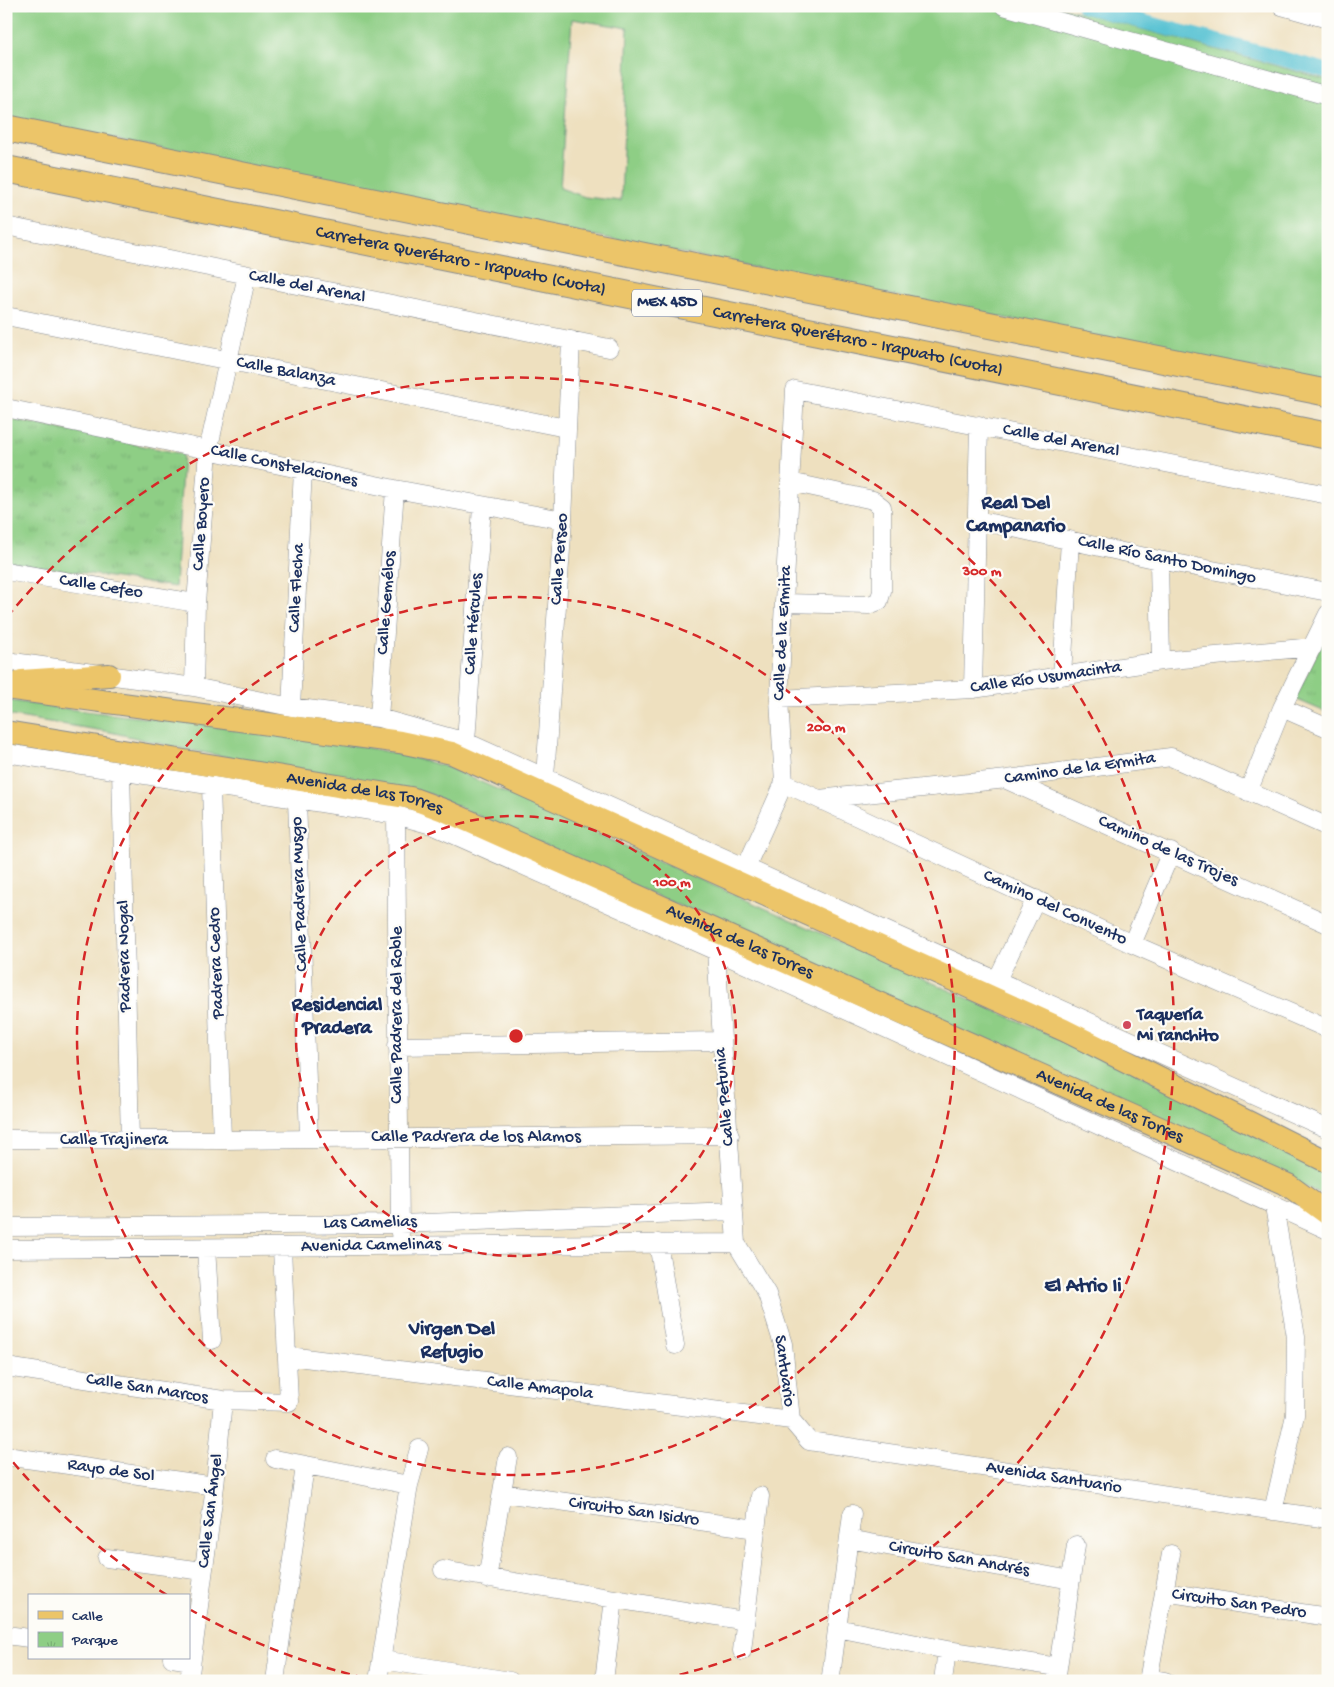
<svg xmlns="http://www.w3.org/2000/svg" width="1334" height="1687" viewBox="0 0 1334 1687" font-family="'Gochi Hand',sans-serif">
<style>
.grass{fill:#8ece85;stroke:#547e72;fill-rule:evenodd}
.park{fill:url(#park-tufts);stroke:#547e72}
.lines{fill:none;stroke-linecap:round;stroke-linejoin:round}
.canal{stroke:#58c2d3;stroke-width:15}
.minor-casing{stroke:#84888e;stroke-width:19}
.major-casing{stroke:#84888e;stroke-width:24}
.highway-casing{stroke:#84888e;stroke-width:28}
.minor{stroke:#fff;stroke-width:18}
.major{stroke:#ecc569;stroke-width:22}
.highway{stroke:#ecc569;stroke-width:26}
.ring{fill:none;stroke:#d62828;stroke-width:2.5;stroke-dasharray:9 6}
.poi-dot{fill:#d1495b;stroke:#fdfcf7;stroke-width:2}
.labels{text-anchor:middle;dominant-baseline:central;stroke-width:4.5;stroke-linejoin:round;paint-order:stroke}
.shield{fill:#fdfcf7;stroke:#5f6c8c;stroke-width:1}
.shield-label{font-size:16px;font-weight:bold;fill:#1b2f5e}
.street-label{font-size:18px;fill:#1b2f5e;stroke:#fdfcf7}
.poi-label{font-size:18px;font-weight:bold;fill:#1b2f5e;stroke:#fdfcf7;text-anchor:start}
.quarter-label{font-size:20px;font-weight:bold;fill:#1b2f5e;stroke:#fdfcf7}
.centre{fill:#d62828;stroke:#fdfcf7;stroke-width:2.5}
.ring-label{font-size:15px;text-anchor:middle;font-weight:bold;fill:#d62828;stroke:#fdfcf7;stroke-width:4.5;stroke-linejoin:round;paint-order:stroke}
</style>
<defs>
<pattern id="park-tufts" width="24" height="20" patternUnits="userSpaceOnUse" patternTransform="scale(1.25)"><rect width="24" height="20" fill="#8ece85"/><path d="M3 7l-1-3M5 7V3M7 7l1-3M15 17l-1-3M17 17v-4M19 17l1-3" fill="none" stroke="#7ab175"/></pattern>
</defs>
<rect width="100%" height="100%" fill="#fdfcf7"/>
<filter id="ink" filterUnits="userSpaceOnUse"><feTurbulence type="fractalNoise" baseFrequency=".02" numOctaves="2"/><feDisplacementMap in="SourceGraphic" scale="10" xChannelSelector="R" yChannelSelector="G"/><feConvolveMatrix kernelMatrix="1 2 1 2 8 2 1 2 1" color-interpolation-filters="sRGB"/></filter>
<filter id="wash" filterUnits="userSpaceOnUse"><feTurbulence type="fractalNoise" baseFrequency=".0096" numOctaves="4" result="noise"/><feDisplacementMap in="SourceGraphic" scale="20" xChannelSelector="R" yChannelSelector="G"/><feGaussianBlur stdDeviation="1.12" result="paint"/><feColorMatrix in="noise" values="0 0 0 0 0 0 0 0 0 0 0 0 0 0 0 0 0 1.4 0 .05"/><feComposite in="paint" operator="in"/></filter>
<g filter="url(#wash)">
<rect width="100%" height="100%" fill="#eee0bf"/>
<path class="grass" d="M6,6H1057L1328,80V383L6,117ZM572,19L628,28L621,201L585,197L560,188Z
M6,700C152,724 304,725 447,767L1165,1086L1328,1176V1197L430,794L184,749L110,732L6,715Z"/>
<path class="park" d="M6,418L183,454L175,587L6,561Z
M1328,630V713L1295,699Z"/>
<g class="lines">
<path class="canal" d="M1084,6L1328,71"/>
</g>
</g>
<g filter="url(#ink)">
<g class="lines">
<g class="minor-casing">
<path id="minor" d="M1004,6L1328,96
M1282,6L1328,19
M6,226L609,348
M6,316L566,428
M6,408L395,489L563,520
M977,520L1159,560L1328,592
M1159,560L1161,661
M6,571L196,603
M784,603L869,605L879,601L882,591V507L873,500L790,482
M6,661L194,687L291,707L379,718L466,742L1328,1129
M1062,676L1070,540
M194,687L196,603L208,451L247,275
M973,689L979,425
M779,699L973,689L1161,661L1313,647
M291,707L303,470
M1282,708L1328,728
M379,718L395,489
M466,742L482,506
M6,753L396,815L432,825L716,951L1328,1230
M121,771L130,1140
M545,777L563,520L571,340
M1007,780L1328,924
M784,783L1132,944L1328,1029
M211,786L222,1140
M1248,792L1282,708L1328,614
M819,799L1007,779L1171,757L1328,827
M297,800L309,1138
M396,815L400,1234
M746,867L784,783L779,699L795,390L1328,495
M1132,944L1171,852
M716,951L736,1243L767,1294L783,1344L791,1420
M997,980L1036,899
M397,1046L720,1041
M6,1139L222,1140L730,1135
M6,1227L400,1224L733,1211
M658,1243L675,1345
M206,1248L212,1340
M6,1249L736,1243
M289,1356L791,1420
M6,1367L223,1400L289,1402L282,1248
M791,1420L809,1441L1328,1519
M6,1456L215,1486
M275,1459L409,1485
M502,1493L756,1529
M1273,1511L1295,1415L1296,1337L1274,1206
M849,1539L1071,1580
M107,1558L203,1571
M443,1570L745,1621
M487,1579L508,1457
M1164,1592L1328,1617
M837,1628L947,1650L1058,1667
M6,1635L29,1638
M742,1651L760,1496
M172,1658L191,1661
M383,1660L510,1681
M831,1676L852,1514
M1148,1678L1165,1681
M189,1681L215,1486L223,1400
M275,1681L305,1466
M378,1681L409,1485L419,1449
M604,1681L614,1599
M943,1681L947,1650
M1056,1681L1076,1545
M1148,1681L1171,1554"/>
</g>
<g class="major-casing">
<g id="major">
<path d="M22,681L109,675"/>
<path d="M6,688L400,742L452,753L1064,1030L1328,1162"/>
<path id="s1" d="M6,732L411,798L446,811L1288,1185L1328,1214"/>
</g>
</g>
<g class="highway-casing">
<g id="highway">
<path d="M6,128L1328,393"/>
<path id="s2" d="M6,169L1328,436"/>
</g>
</g>
<use href="#minor" class="minor"/>
<use href="#major" class="major"/>
<use href="#highway" class="highway"/>
</g>
</g>
<g class="ring">
<circle cx="516" cy="1036" r="220"/>
<circle cx="516" cy="1036" r="439"/>
<path d="M379 1681A659 659 0 0 1 191 1610M167 1595A659 659 0 0 1 7 1455M7 617A659 659 0 1 1 653 1681"/>
</g>
<circle class="poi-dot" cx="1127" cy="1025" r="5"/>
<g class="labels">
<rect class="shield" x="632" y="289.5" width="70" height="27" rx="4"/>
<g class="shield-label">
<text x="667" y="303">MEX 45D</text>
</g>
<g class="street-label">
<text stroke="none"><textPath href="#s2" startOffset="464">Carretera Querétaro - Irapuato (Cuota)</textPath></text>
<text transform="translate(307 287) rotate(11)">Calle del Arenal</text>
<text stroke="none"><textPath href="#s2" startOffset="869">Carretera Querétaro - Irapuato (Cuota)</textPath></text>
<text transform="translate(286 372) rotate(11)">Calle Balanza</text>
<text transform="translate(1061 441) rotate(11)">Calle del Arenal</text>
<text transform="translate(284 466) rotate(12)">Calle Constelaciones</text>
<text transform="translate(202 524) rotate(-86)">Calle Boyero</text>
<text transform="translate(560 559) rotate(-86)">Calle Perseo</text>
<text transform="translate(1167 560) rotate(12)">Calle Río Santo Domingo</text>
<text transform="translate(101 587) rotate(9)">Calle Cefeo</text>
<text transform="translate(297 588) rotate(-87)">Calle Flecha</text>
<text transform="translate(387 603) rotate(-86)">Calle Gemélos</text>
<text transform="translate(474 624) rotate(-86)">Calle Hércules</text>
<text transform="translate(783 633) rotate(-87)">Calle de la Ermita</text>
<text transform="translate(1046 678) rotate(-8)">Calle Río Usumacinta</text>
<text transform="translate(1080 769) rotate(-8)">Camino de la Ermita</text>
<text stroke="none"><textPath href="#s1" startOffset="364">Avenida de las Torres</textPath></text>
<text transform="translate(1168 851) rotate(24)">Camino de las Trojes</text>
<text transform="translate(300 894) rotate(-92)">Calle Padrera Musgo</text>
<text transform="translate(1055 908) rotate(25)">Camino del Convento</text>
<text stroke="none"><textPath href="#s1" startOffset="769">Avenida de las Torres</textPath></text>
<text transform="translate(125 956) rotate(-91)">Padrera Nogal</text>
<text transform="translate(217 963) rotate(-92)">Padrera Cedro</text>
<text transform="translate(397 1015) rotate(-90)">Calle Padrera del Roble</text>
<text transform="translate(725 1097) rotate(-95)">Calle Petunia</text>
<text stroke="none"><textPath href="#s1" startOffset="1174">Avenida de las Torres</textPath></text>
<text x="476" y="1137">Calle Padrera de los Alamos</text>
<text x="114" y="1140">Calle Trajinera</text>
<text transform="translate(370 1223) rotate(-1)">Las Camelias</text>
<text transform="translate(371 1246) rotate(-1)">Avenida Camelinas</text>
<text transform="translate(784 1371) rotate(82)">Santuario</text>
<text transform="translate(540 1388) rotate(7)">Calle Amapola</text>
<text transform="translate(147 1389) rotate(9)">Calle San Marcos</text>
<text transform="translate(111 1471) rotate(8)">Rayo de Sol</text>
<text transform="translate(1054 1478) rotate(9)">Avenida Santuario</text>
<text transform="translate(211 1511) rotate(-83)">Calle San Ángel</text>
<text transform="translate(634 1512) rotate(8)">Circuito San Isidro</text>
<text transform="translate(959 1559) rotate(10)">Circuito San Andrés</text>
<text transform="translate(1239 1604) rotate(8)">Circuito San Pedro</text>
</g>
<g class="poi-label">
<text x="1137" y="1015">Taquería<tspan x="1137" dy="21">Mi ranchito</tspan></text>
</g>
<g class="quarter-label">
<text x="1016" y="504">Real Del<tspan x="1016" dy="23">Campanario</tspan></text>
<text x="337" y="1006">Residencial<tspan x="337" dy="23">Pradera</tspan></text>
<text x="1083" y="1287">El Atrio Ii</text>
<text x="452" y="1330">Virgen Del<tspan x="452" dy="23">Refugio</tspan></text>
</g>
</g>
<circle cx="516" cy="1036" r="8" class="centre"/>
<g class="ring-label">
<text x="982" y="575">300 m</text>
<text x="826" y="731">200 m</text>
<text x="672" y="886">100 m</text>
</g>
<rect width="1334" height="1687" fill="none" stroke="#fdfcf7" stroke-width="25"/>
<rect x="28" y="1594" width="162" height="65" fill="#fdfcf7" stroke="#a3aaba"/>
<rect x="38" y="1611" width="25" height="8" fill="#ecc569" stroke="#a3aaba"/>
<text x="72" y="1620" font-size="15" fill="#1b2f5e">Calle</text>
<rect x="38" y="1632" width="25" height="15" fill="url(#park-tufts)" stroke="#a3aaba"/>
<text x="72" y="1644" font-size="15" fill="#1b2f5e">Parque</text>
</svg>
